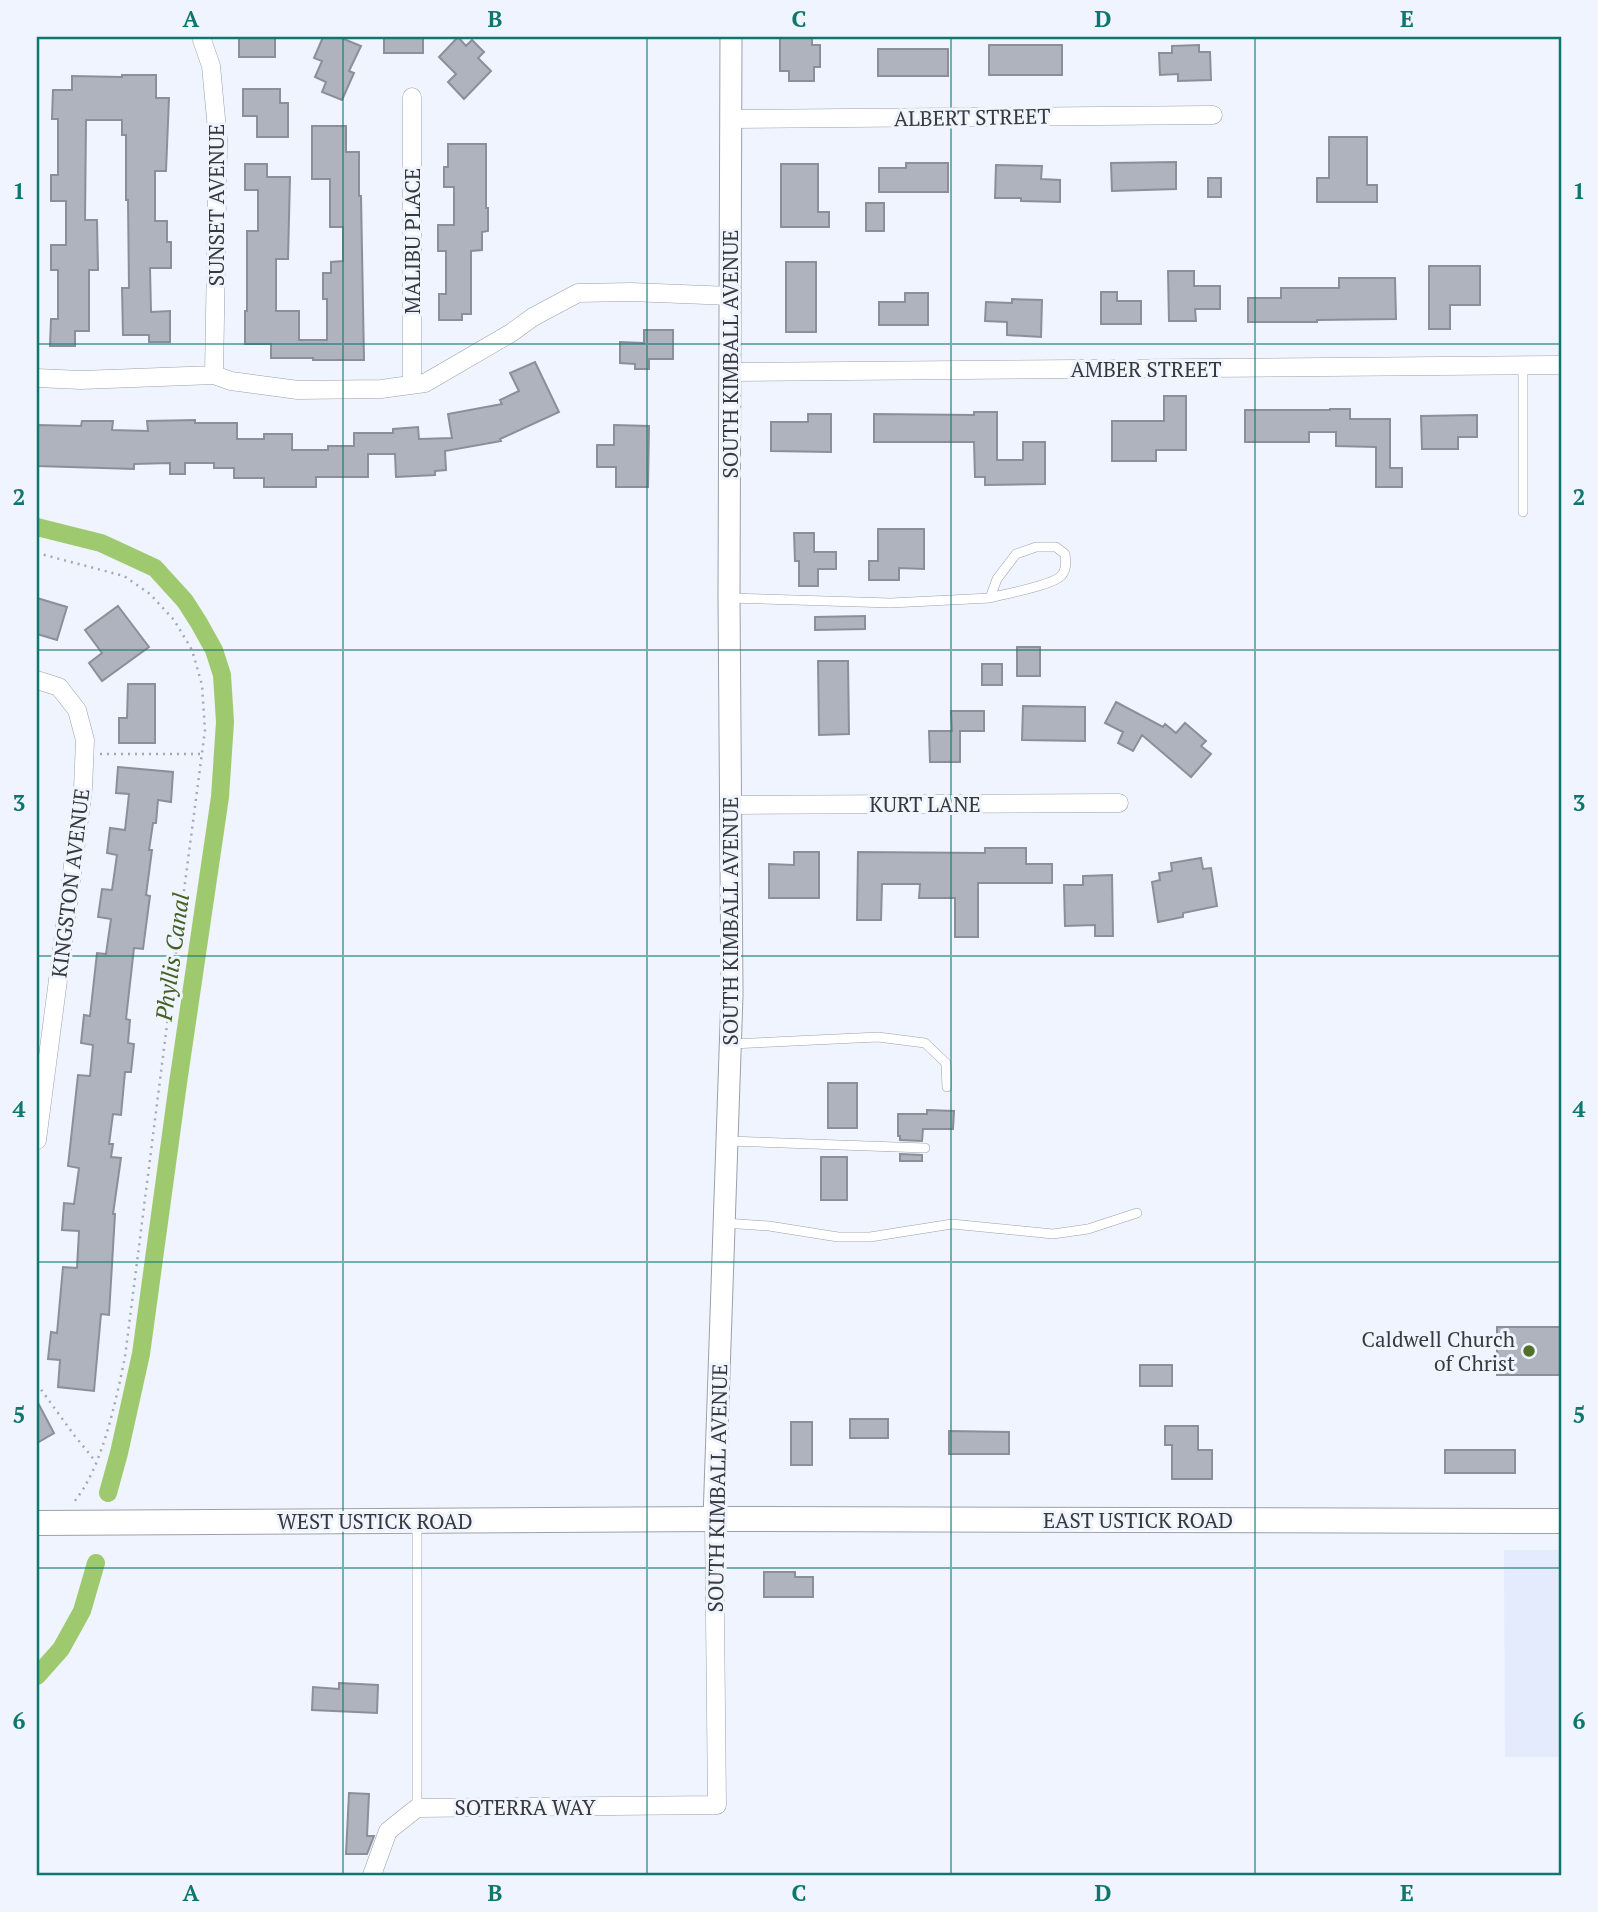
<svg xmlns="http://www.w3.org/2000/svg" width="1598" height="1912" viewBox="0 0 1598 1912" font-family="'PT Serif',serif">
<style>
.built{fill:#e3ebfd}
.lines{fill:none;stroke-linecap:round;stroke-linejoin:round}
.canal{stroke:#9ec96e;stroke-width:18}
.building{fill:#afb3bd;stroke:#8b8f99;stroke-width:2}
.service-casing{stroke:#9ba0aa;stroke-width:10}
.minor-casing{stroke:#9ba0aa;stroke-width:19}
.tertiary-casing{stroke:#9ba0aa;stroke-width:23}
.secondary-casing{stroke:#9ba0aa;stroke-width:26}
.path{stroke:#a5a9b0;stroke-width:2.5;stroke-dasharray:2 5;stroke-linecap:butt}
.service{stroke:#fff;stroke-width:9}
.minor{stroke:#fff;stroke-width:18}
.tertiary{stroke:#fff;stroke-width:21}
.secondary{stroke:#fff;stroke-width:24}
.grid{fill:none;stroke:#0f766e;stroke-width:2;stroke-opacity:0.55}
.poi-dot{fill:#517128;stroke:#eff4fe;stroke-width:2.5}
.labels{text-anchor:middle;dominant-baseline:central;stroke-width:6;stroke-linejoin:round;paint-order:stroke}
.street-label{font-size:21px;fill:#37393d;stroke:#eff4fe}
.poi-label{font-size:21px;fill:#37393d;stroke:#eff4fe;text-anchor:end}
.water-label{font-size:23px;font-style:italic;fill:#446022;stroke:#eff4fe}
.neatline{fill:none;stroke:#0f766e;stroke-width:2.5}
.grid-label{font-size:23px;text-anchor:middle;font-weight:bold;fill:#0f766e}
</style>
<rect width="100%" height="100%" fill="#eff4fe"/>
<path class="built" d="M1561,1550V1757H1505L1504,1550Z"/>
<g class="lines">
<path class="canal" d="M37,527L101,543L155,568L185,601L199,623L214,650L222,675L225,722L220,797L178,1083L141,1354L119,1453L108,1493
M37,1676L61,1649L82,1611L96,1563"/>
</g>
<path class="building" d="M239,37H275V57H239Z
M323,37H339L361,46L349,71L354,73L342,100L322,92L326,82L315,77L322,61L314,58Z
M384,37H423V53H384Z
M458,37L466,46L472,40L484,52L478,58L491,71L464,99L448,82L456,74L439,57Z
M780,37H812V45H820V67H814V81H789V71H780Z
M989,45H1062V75H989Z
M1199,45V52H1210L1211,80L1178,81V74L1160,75L1159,53H1172V46Z
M878,49H948V76H878Z
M122,75H156V98H169L166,171H155V221H167V242H171V268H150L151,312L170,311V342H149V335H123L122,288H129L128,200H126V135H122V120H86L85,220H97L98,270H89V331H75V346H50L51,319H58V270H51V245H66V201H51V175H58V119H52L53,90H72V76L122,77Z
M243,89H280V103H288V137H257V116H243Z
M312,126H346V152H359V196H361L364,360H313V358H271V344H245V311H247V231H258V190H245V164H267V177H290L288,259H276V311H299V340H327V299H323V273H331V262L343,261V227H330V179H312Z
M1329,137H1367V185H1377V202H1317V178H1329Z
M448,144H486V208H488V231L482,232V250L471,251V314H462V320H439V294H446V251H438V225H454V187H444V167H448Z
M1176,162V189L1112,191L1111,163Z
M906,163H948V192H879V168H906Z
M781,164H818V212H829V227H781Z
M996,165L1042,166L1041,179L1060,180V202L1021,201V198H995Z
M1208,178H1221V197H1208Z
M866,203H884V231H866Z
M786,262H816V332H786Z
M1429,266H1480V305H1450V329H1429Z
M1168,271H1194V286H1220V309H1195L1196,321H1169Z
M1339,278H1395L1396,319L1317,320V322H1248V298H1281V288H1339Z
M1101,292H1117V301H1141V324H1101Z
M905,293H928V325H879V302H905Z
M1012,299L1042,300L1041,337L1007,335V322L985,321L986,302L1012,303Z
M644,330H673V359H649V369H635V364L620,363V342L644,343Z
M535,362L559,412L500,439L501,441L445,451L446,470L435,471V475L396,477L395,454H368V477H316V487H264V478H234V468H214V463H185V474H170V463L134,464V469L37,466V425L81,426L82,421H113L112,430L148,431L147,421L195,420V423H237V439H264V434H292V450H328V446H354V433H393V429L418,427L419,439L452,438L448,414L502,404L500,400L519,391L510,373Z
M1164,396H1186V450H1156V461H1112V421H1164Z
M1330,409H1350V419H1390V468H1402V487H1376V447L1336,446V432H1309V442H1245V410H1330Z
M974,412H997V460H1023V442H1045V484L985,485V477H975L974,442H874V414L974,415Z
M808,414H831V452L771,451V422H808Z
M1477,415V437H1458V449H1422L1421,416Z
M614,425L649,426L648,487H616V467H597V445H614Z
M878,529H924V569L899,568V580H869V561H878Z
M794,533H814V552H836V569H818V586H799V561H795Z
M37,598L67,607L57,640L37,634Z
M118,606L149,647L102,681L89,663L102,653L85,630Z
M865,616V629L815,630V617Z
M1017,647H1040V676H1017Z
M818,661H848L849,734L819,735Z
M982,664H1002V685H982Z
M128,684H155V743H119V718H127Z
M1116,702L1163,727L1165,724L1176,733L1185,723L1206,741L1201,746L1211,754L1191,777L1142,735L1133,751L1118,743L1123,732L1105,723Z
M1023,706L1085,707V741L1022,740Z
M951,711H984V731H960V762H930L929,731H952Z
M118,767L173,772L171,802L158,800L156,823H153L149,850H152L146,895L150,896L143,949L134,948L126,1019L130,1020L128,1043L134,1044L131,1072H125L121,1115L113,1114L109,1144H113L111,1157L121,1158L113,1214H115L109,1315L101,1314L94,1391L58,1387L60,1360L48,1359L51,1332L57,1333L63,1267L77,1268L79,1231L62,1230L64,1203L74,1204L79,1168L68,1166L78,1075L90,1076L93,1045L81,1043L84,1015L90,1016L97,953L106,954L111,919L98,917L102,889L112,890L117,855L107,853L110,828L125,830L129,794L116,793Z
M985,848H1026V864H1052V883H978V937H955V898H919L920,884H882L881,920H857L858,852L985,853Z
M794,852H819V898H769V864L794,865Z
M1201,858L1203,869L1211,868L1217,906L1183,913V917L1158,922L1152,882L1160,880L1159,873L1172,871L1171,863Z
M1112,875L1113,936H1095V925L1065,926L1064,885H1083V876Z
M828,1083H857V1128H828Z
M927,1110L954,1111L953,1129H923L922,1141L900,1140V1136H898V1114H927Z
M900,1154L922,1155V1161H900Z
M821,1157H847V1200H821Z
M1497,1327H1561V1375H1497Z
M1140,1365H1172V1386H1140Z
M37,1401L54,1433L37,1443Z
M850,1419H888V1438H850Z
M791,1422H812V1465H791Z
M1165,1426H1198V1450H1212V1479H1172V1445H1165Z
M949,1431L1009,1432V1454H949Z
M1445,1450H1515V1473H1445Z
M764,1572H795V1577H813V1597H764Z
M339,1683L378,1685L377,1713L312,1710L313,1687L339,1689Z
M349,1793L369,1794L367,1836H374L367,1854H346Z"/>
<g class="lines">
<g class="service-casing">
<path id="service" d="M1523,365V512
M1036,547H1056L1065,554C1066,561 1067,570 1061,576C1053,585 1005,594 990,598L997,579L1016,554Z
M729,598L891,603L990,598
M731,1044L878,1037L925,1043L946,1063L947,1087
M728,1141L925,1148
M725,1223L769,1226L838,1237H870L952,1224L1053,1234L1088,1229L1137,1213
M417,1808V1523"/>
</g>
<g class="minor-casing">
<path id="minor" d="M201,37L211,66L218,140L214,375
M731,119L1213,115
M730,372L1561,365
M37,378L81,380L214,375L231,381L298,390L381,389L425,383L511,333L533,317L578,293L631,292L731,296
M412,385V97
M37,680L59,687L77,710L85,740L83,789L37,1140
M731,805L1119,803
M372,1875L388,1831L417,1808L717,1805L714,1519"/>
</g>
<g class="tertiary-casing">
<path id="tertiary" d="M714,1519L732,995L729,598L731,37"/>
</g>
<g class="secondary-casing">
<path id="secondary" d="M37,1523L714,1519L1561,1521"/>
</g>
<path class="path" d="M37,553L124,576L150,594L174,620L192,650L202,685L205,730L182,906L125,1357C116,1400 102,1470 73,1503
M100,754H202
M37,1384L74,1435L96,1462"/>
<use href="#service" class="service"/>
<use href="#minor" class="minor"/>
<use href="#tertiary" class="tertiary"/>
<use href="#secondary" class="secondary"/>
</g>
<path class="grid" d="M343,37V1875M647,37V1875M951,37V1875M1255,37V1875M37,344H1561M37,650H1561M37,956H1561M37,1262H1561M37,1568H1561"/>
<circle class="poi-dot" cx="1529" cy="1351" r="7"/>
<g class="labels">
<g class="street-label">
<text transform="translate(972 117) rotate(-1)">ALBERT STREET</text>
<text transform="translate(216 205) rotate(-90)">SUNSET AVENUE</text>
<text transform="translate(412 241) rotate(-90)">MALIBU PLACE</text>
<text transform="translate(730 354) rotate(-90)">SOUTH KIMBALL AVENUE</text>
<text x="1146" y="369">AMBER STREET</text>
<text x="925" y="804">KURT LANE</text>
<text transform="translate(70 883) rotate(-83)">KINGSTON AVENUE</text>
<text transform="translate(730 921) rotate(-90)">SOUTH KIMBALL AVENUE</text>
<text transform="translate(717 1488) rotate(-89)">SOUTH KIMBALL AVENUE</text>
<text x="1138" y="1520">EAST USTICK ROAD</text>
<text x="375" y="1521">WEST USTICK ROAD</text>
<text x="525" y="1807">SOTERRA WAY</text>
</g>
<g class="poi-label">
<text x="1515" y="1339">Caldwell Church<tspan x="1515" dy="24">of Christ</tspan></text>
</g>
<g class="water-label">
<text transform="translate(172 957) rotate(-82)">Phyllis Canal</text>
</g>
</g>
<rect width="1598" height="1912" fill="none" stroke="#eff4fe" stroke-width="77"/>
<rect x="38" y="38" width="1522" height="1836" class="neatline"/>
<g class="grid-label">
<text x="191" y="27">A</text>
<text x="495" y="27">B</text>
<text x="799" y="27">C</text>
<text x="1103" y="27">D</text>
<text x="1407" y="27">E</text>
<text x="19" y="199">1</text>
<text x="1579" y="199">1</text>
<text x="19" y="505">2</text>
<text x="1579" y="505">2</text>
<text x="19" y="811">3</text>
<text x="1579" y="811">3</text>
<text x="19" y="1117">4</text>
<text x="1579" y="1117">4</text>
<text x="19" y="1423">5</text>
<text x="1579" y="1423">5</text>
<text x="19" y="1729">6</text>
<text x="1579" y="1729">6</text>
<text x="191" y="1901">A</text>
<text x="495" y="1901">B</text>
<text x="799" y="1901">C</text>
<text x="1103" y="1901">D</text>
<text x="1407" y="1901">E</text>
</g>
</svg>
